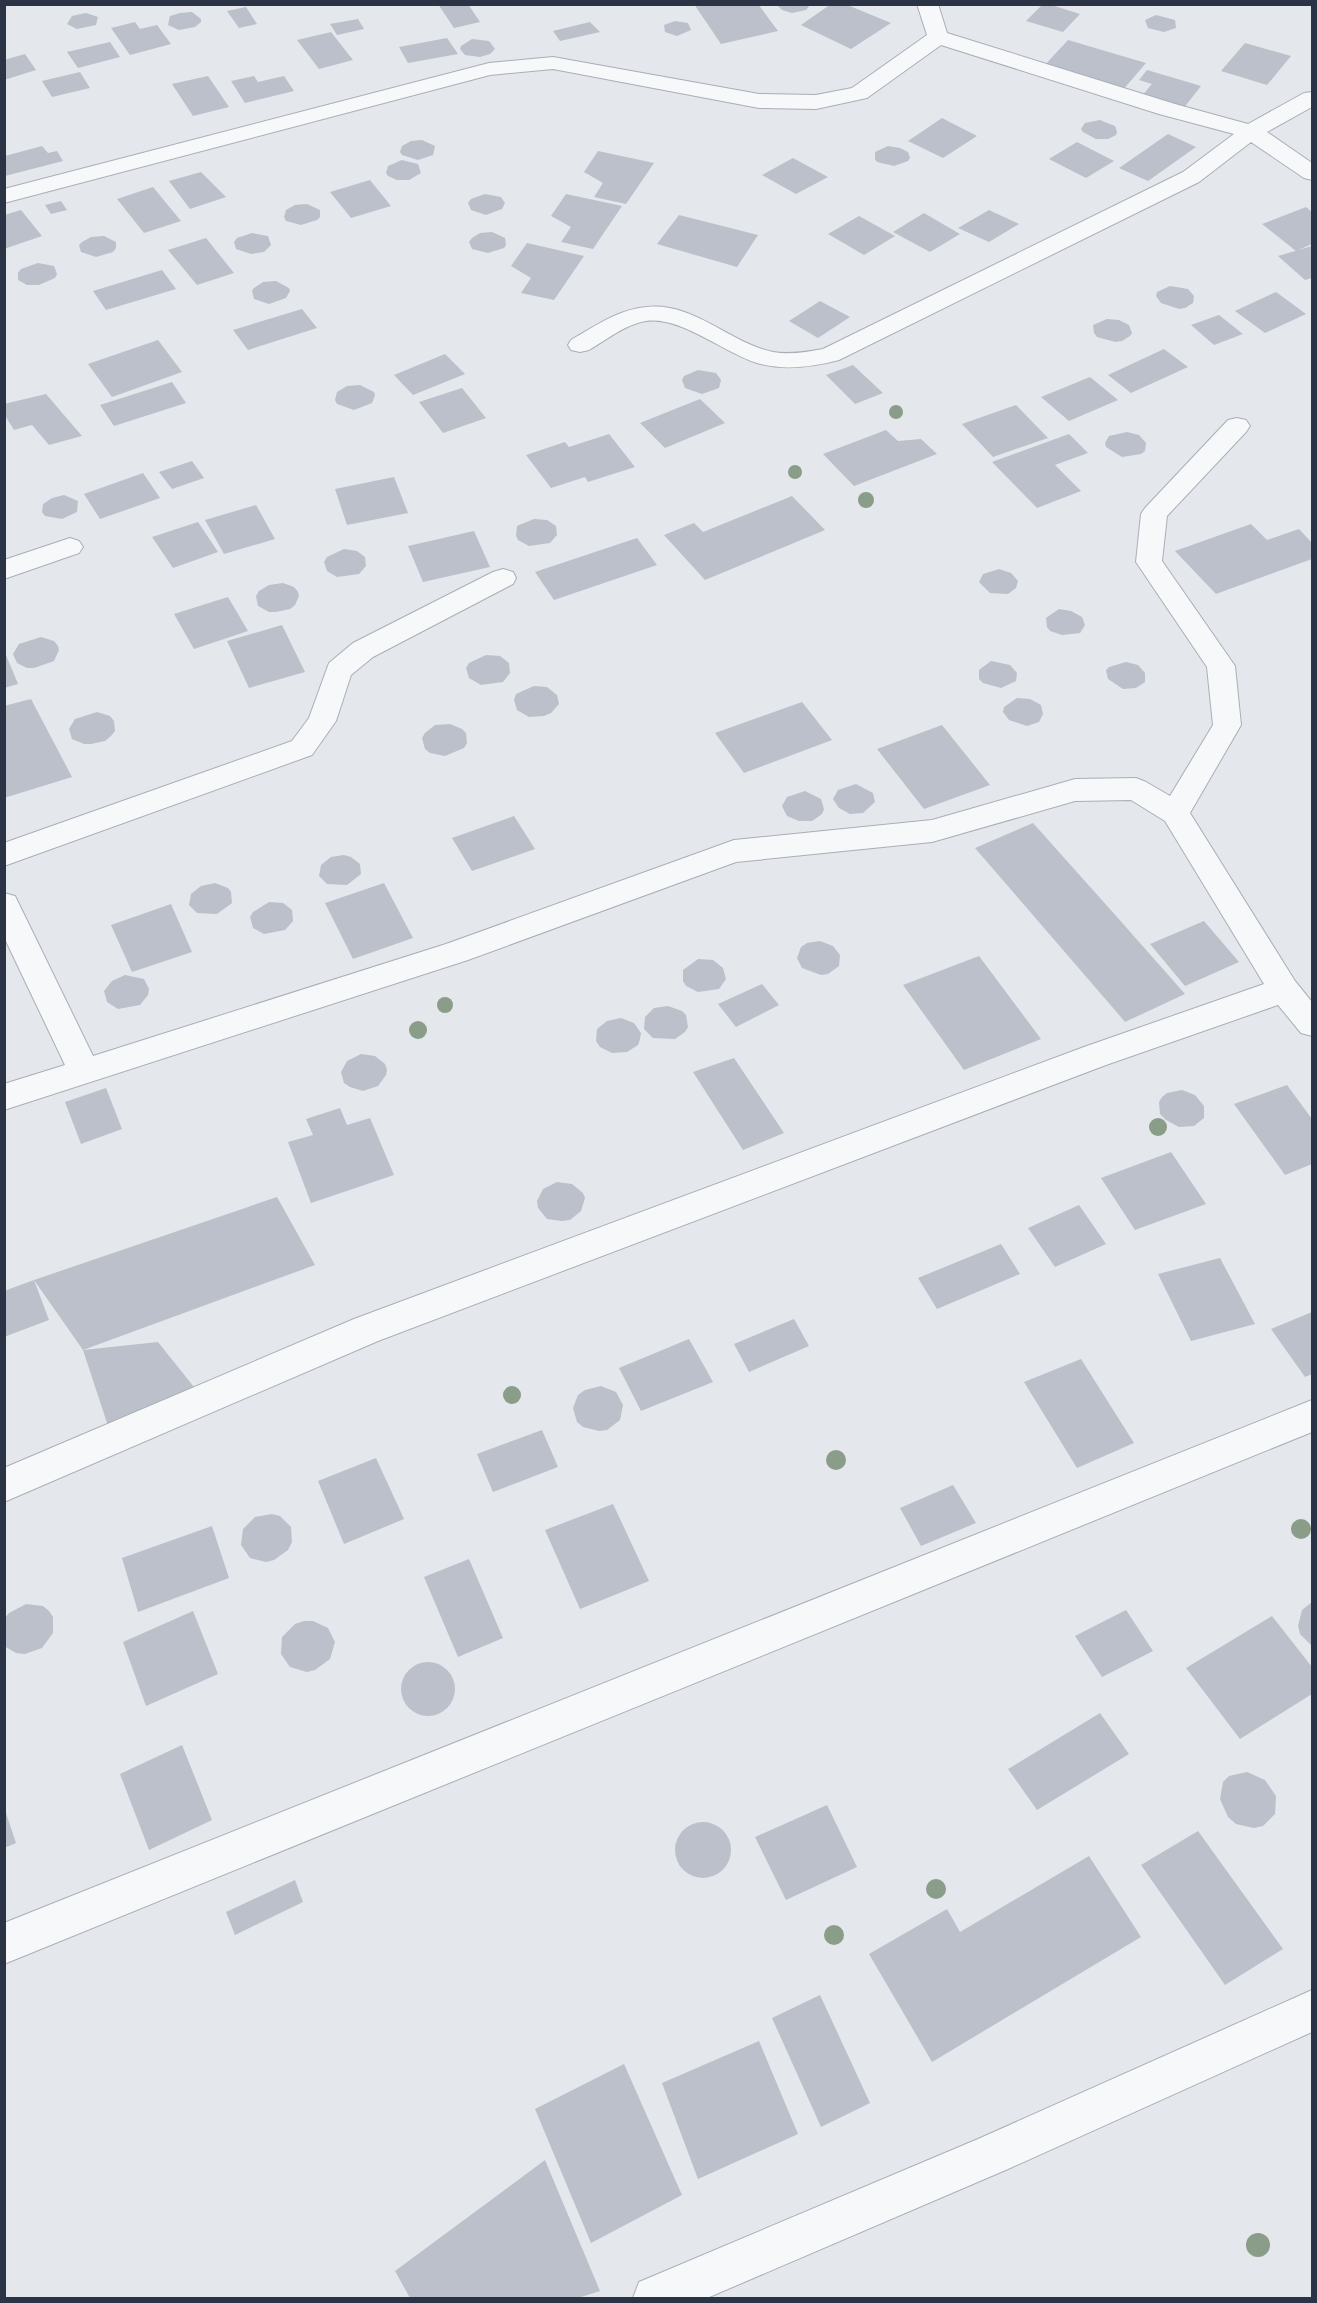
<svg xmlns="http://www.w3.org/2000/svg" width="1317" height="2303" viewBox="0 0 1317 2303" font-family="'Source Sans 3',sans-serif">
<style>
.building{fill:#bbc0ca}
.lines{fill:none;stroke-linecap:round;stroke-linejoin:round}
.minor-casing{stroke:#a9aeb7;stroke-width:2}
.minor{fill:#f7f8fa;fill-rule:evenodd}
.tree{fill:#899d89}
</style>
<rect width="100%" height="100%" fill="#e4e7ec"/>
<path class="building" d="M438,4H468L480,22L454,28Z
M694,4H758L778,31L721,44Z
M776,4H811L806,10L792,13L782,10Z
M831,4H845L891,23L851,49L801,25Z
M1043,4H1048L1080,14L1063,32L1026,21Z
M246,7L257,24L239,28L227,11Z
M192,12L201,19V22L195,27L179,30L168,25L170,16L180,13Z
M86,13L98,17L96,25L77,29L67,24L72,16Z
M1156,15L1175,20L1176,28L1164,32L1148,28L1145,20Z
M358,19L364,29L337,35L330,24Z
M675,21L688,23L691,30L677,36L665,32L664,25Z
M135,22L140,29L157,25L171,44L130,55L111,28Z
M590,22L600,32L560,41L553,31Z
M331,32L353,60L319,69L297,40Z
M447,38L458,54L408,63L399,47Z
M472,39L489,41L495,49L490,54L480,57L465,55L460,49L461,46Z
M1068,40L1146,63L1122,91L1042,68Z
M110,42L120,57L78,68L67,52Z
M1245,43L1291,56L1267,85L1221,71Z
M25,54L36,70L4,80V60Z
M1147,70L1201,86L1183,109L1141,97L1152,84L1139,80Z
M80,72L90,88L52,97L42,81Z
M208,76L229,107L193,116L172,84Z
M254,76L258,82L284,76L294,91L245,103L231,81Z
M942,118L977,136L943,158L908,141Z
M1100,120L1115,126L1117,132L1116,135L1108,139H1096L1083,132L1081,129L1085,123Z
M1168,134L1196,147L1148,181L1119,168Z
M422,140L435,146L433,155L418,160L402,155L400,152L402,146L411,141Z
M1077,142L1114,161L1086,178L1049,159Z
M42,146L48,153L57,151L63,161L5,176V156Z
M888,146L900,148L908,152L910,158L908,161L894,166L877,162L875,159V152Z
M598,151L654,163L626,204L594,197L603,183L584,172Z
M793,158L828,177L796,194L762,175Z
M402,160L418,164L421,173L409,180H397L388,176L386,173L388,166Z
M201,172L226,197L190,209L169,181Z
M370,180L391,206L351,218L330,192Z
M153,187L181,221L144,233L117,199Z
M485,194L501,197L505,203L502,209L486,215L471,210L468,203L471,199Z
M566,194L622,206L593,249L561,242L571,227L551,216Z
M61,201L67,210L51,214L45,205Z
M307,204L320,210V217L317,220L301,225L286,221L284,217L286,210L295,205Z
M1306,207L1312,212V244L1296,251L1262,224Z
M21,210L42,236L4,249V215Z
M989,210L1019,224L989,242L958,228Z
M924,213L960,234L930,252L893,232Z
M679,215L758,235L737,267L657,244Z
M859,216L895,236L864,255L828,234Z
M492,232L505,238L506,245L504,248L488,253L472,249L469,242L472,238L480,233Z
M252,233L268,236L271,245L264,252L251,254L236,249L234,242L237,238Z
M104,236L116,242V248L113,252L96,257L81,252L79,245L82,242L91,237Z
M206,238L234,273L197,285L168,250Z
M527,243L584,256L554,300L521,293L531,278L511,266Z
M1312,246V278L1305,280L1278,256Z
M38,263L54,266L57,274L55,278L39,285H27L18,280V273L21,269Z
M162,270L176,289L106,310L93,291Z
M276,281L289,288L290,291L286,298L269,304L254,299L252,291L254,288L263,282Z
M1170,286L1188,289L1194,296L1193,303L1185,308L1179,309L1161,303L1156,296L1157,292Z
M1276,292L1306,314L1265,333L1235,311Z
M820,301L850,317L818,338L789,321Z
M302,309L317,328L248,350L233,330Z
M1219,315L1243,334L1214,345L1191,325Z
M1107,319L1119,320L1129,325L1132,333L1130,336L1122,341L1115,342L1097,337L1094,333L1093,325Z
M158,340L182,372L112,397L88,364Z
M1164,349L1188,367L1131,393L1108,375Z
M445,354L465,374L413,395L394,375Z
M853,365L883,393L855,404L826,375Z
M698,370L716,373L721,380L719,388L702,394L685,388L682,380L684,376Z
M1090,377L1118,400L1069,421L1041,397Z
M172,382L186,403L114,426L100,405Z
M360,385L374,392L375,395L372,403L354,410L337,404L335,400L337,392L347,386Z
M462,388L486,418L443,433L419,402Z
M46,394L82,436L49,445L32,425L14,430L4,414V404Z
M700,399L725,423L665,448L640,423Z
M1016,405L1048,438L993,457L962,424Z
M886,430L898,441L921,439L937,454L854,486L823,454Z
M1127,432L1139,435L1146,443L1145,451L1141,454L1122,457L1106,447L1105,443L1109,436Z
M609,434L635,467L588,482L585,477L551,488L526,455L565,442L569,447Z
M1069,434L1088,453L1055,465L1081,491L1037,508L992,462Z
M192,461L204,478L172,489L159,472Z
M143,473L160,498L100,519L84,494Z
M394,477L408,513L347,525L335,489Z
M64,495L78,501L77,512L62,519L45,516L42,512L43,504L52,498Z
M792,496L825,530L705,580L664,535L694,523L703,532Z
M256,505L275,539L224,554L205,520Z
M534,519L547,520L556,526L557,535L550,543L529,546L518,540L516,536L517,526Z
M198,522L218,552L173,568L152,537Z
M1251,524L1267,540L1299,529L1312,543V559L1216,594L1175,551Z
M474,531L490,567L423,582L408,546Z
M637,538L657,565L554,600L535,572Z
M344,549L357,551L365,557L366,566L359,574L337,577L327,571L324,562L327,557Z
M999,569L1011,573L1018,581L1016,588L1008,594L990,593L979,582L983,574Z
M283,583L294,587L298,592L299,596L295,605L290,609L276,612H269L258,606L256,596L259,591L269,585Z
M228,597L248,631L194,649L174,614Z
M1059,609L1071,611L1082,617L1085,625L1080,633L1062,635L1050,631L1047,627L1046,618Z
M282,625L305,672L249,688L227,641Z
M41,637L54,641L58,646L59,650L54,661L34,668H27L17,663L13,654L19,644Z
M4,650L18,684L4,688Z
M486,655L500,656L509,663L510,673L503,682L481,685L469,678L466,668L469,663Z
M991,661L1010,665L1017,673L1016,681L1001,688L983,683L979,679V670Z
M1126,662L1138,665L1145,673V682L1136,688L1123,689L1108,679L1106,670L1109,667Z
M534,686L547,687L557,695L559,704L551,713L544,716L529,717L517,710L514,700L516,694Z
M1017,698L1030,699L1041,705L1043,714L1039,722L1027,726L1009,720L1003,712L1004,707Z
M31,699L72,777L4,798V706Z
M802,702L832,740L744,773L715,733Z
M97,712L110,716L114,721L115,731L111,736L105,741L91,744H84L72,739L69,729L75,719Z
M450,724L462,729L466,733L467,743L464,748L445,756L430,753L425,749L422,738L425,733L435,725Z
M942,725L990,785L924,809L877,749Z
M856,784L873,793L875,802L863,813L850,814L839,808L833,799L838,790Z
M805,791L821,799L824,809L822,814L812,821H799L787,816L782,806L787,797Z
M514,816L535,849L472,871L452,838Z
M1033,823L1117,917L1185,994L1125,1022L1120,1016L975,848Z
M344,855L351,857L360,864L361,874L347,885L327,884L319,876L321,865L331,857Z
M215,883L228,888L231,892L232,903L217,914L197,913L189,905L191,894L201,886Z
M384,883L413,938L353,959L325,903Z
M269,902L283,903L292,910L293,921L285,930L264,934L253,928L250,917L253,912Z
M171,904L192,952L132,972L111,925Z
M1204,921L1239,962L1185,986L1150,944Z
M820,941L833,946L840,955L839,966L828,974L821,975L802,968L797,958L801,947L807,943Z
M979,956L1041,1039L964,1070L903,985Z
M698,959L713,960L723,968L726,979L719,989L698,992L686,986L683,981V970Z
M125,975L144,979L149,989L148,995L140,1005L118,1009L107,1002L104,991L112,981Z
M762,984L779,1005L736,1027L718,1004Z
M668,1006L682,1011L686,1015L688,1027L685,1032L675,1039L653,1038L644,1029L645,1017L654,1008Z
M621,1018L634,1023L641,1033L640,1039L638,1045L627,1052L612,1053L600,1047L596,1041L597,1029L607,1021Z
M361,1054L375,1056L385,1064L387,1070L386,1075L378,1086L363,1091L350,1087L344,1083L341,1072L347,1061Z
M734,1058L784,1133L743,1150L693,1072Z
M1287,1085L1312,1119V1164L1285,1175L1234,1104Z
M106,1088L122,1129L81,1144L65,1102Z
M1182,1090L1195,1095L1204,1106V1118L1194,1126L1179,1127L1166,1120L1160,1114L1159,1102L1162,1097L1167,1093Z
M340,1108L347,1125L370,1118L394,1175L311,1203L288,1142L313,1135L306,1119Z
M1171,1152L1206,1204L1135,1230L1101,1178Z
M557,1182L572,1184L583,1193L585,1198L581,1211L570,1220L562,1221L547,1219L538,1208L537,1201L543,1189Z
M277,1197L315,1265L83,1350L34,1280Z
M1079,1205L1106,1244L1055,1267L1028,1228Z
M1001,1244L1020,1274L937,1309L918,1278Z
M1220,1258L1255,1324L1191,1341L1158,1274Z
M34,1280L49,1320L4,1337V1291Z
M1312,1312V1374L1305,1377L1271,1329Z
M794,1319L809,1346L749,1372L734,1344Z
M689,1339L713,1382L641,1411L619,1368Z
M158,1342L198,1392L109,1429L83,1350Z
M1081,1359L1134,1443L1077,1468L1024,1382Z
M601,1386L616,1392L623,1405L620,1420L607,1430L599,1431L583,1427L577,1422L573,1408L578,1395L585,1390Z
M542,1430L558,1467L493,1492L477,1454Z
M376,1458L404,1519L344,1544L318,1481Z
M953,1485L976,1523L921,1546L900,1508Z
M613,1504L649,1581L580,1609L545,1530Z
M272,1514L280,1516L291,1527L292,1542L288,1550L274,1560L266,1562L250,1558L241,1545L243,1529L255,1517Z
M212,1526L229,1578L138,1612L122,1558Z
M469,1559L503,1638L458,1657L424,1577Z
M1312,1602V1646L1300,1634L1298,1626L1302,1610Z
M26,1604L43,1606L49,1611L53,1617V1633L42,1648L25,1654L16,1653L4,1646V1619L9,1613Z
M1126,1610L1153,1651L1102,1677L1075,1636Z
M193,1611L218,1674L146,1706L123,1642Z
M1272,1616L1312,1667V1694L1240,1739L1186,1668Z
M304,1621H313L328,1628L335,1642L330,1659L315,1670L307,1672L290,1667L281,1654L282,1637L295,1624Z
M401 1689a27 27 0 1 1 54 0a27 27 0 1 1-54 0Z
M1100,1713L1129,1754L1037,1810L1008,1769Z
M182,1745L212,1820L149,1850L120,1774Z
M1247,1772L1265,1780L1276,1796L1275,1814L1263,1826L1254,1828L1236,1824L1228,1817L1220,1799L1223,1782L1229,1776Z
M827,1805L857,1867L786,1900L755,1837Z
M4,1807L16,1843L4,1848Z
M675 1850a28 28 0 1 1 56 0a28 28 0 1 1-56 0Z
M1198,1831L1283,1949L1225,1985L1141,1865Z
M1089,1856L1141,1937L932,2062L869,1954L947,1909L960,1932Z
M295,1880L303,1902L235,1935L226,1912Z
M820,1995L870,2103L821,2127L772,2018Z
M759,2041L798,2134L698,2179L662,2083Z
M624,2064L682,2195L591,2243L535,2109Z
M545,2160L600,2291L578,2298H410L395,2271Z"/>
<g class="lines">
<g class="minor-casing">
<path id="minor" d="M917,4H938L947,33L1175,104L1248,124L1304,93L1312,92V107L1267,132L1312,163V180L1304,178L1251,142L1199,182L839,360C812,367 784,371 757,363C724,353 681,316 646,321C626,324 606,340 589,350L580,352L571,350L568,345L571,340C595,326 619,309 647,307C694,302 729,343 773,352C789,355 807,352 823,349L1183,172L1234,134L1159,114L941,45L867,98L816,109L759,108L553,69L490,75L4,203V189L489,63L553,57L759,94L816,95L852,88L927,35Z
M1237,418L1246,420L1250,426L1246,432L1167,516L1162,561L1235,666L1241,725L1190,813L1295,981L1312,1002V1036L1301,1033L1278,1005L1106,1065L378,1341L4,1502V1468L354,1319L1084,1047L1264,984L1165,821L1131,800L1075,801L932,842L736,862L468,960L4,1110V1084L65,1065L4,937V893L15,896L19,904L93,1056L446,944L734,840L932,820L1075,779L1136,778L1146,782L1170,796L1213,725L1207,667L1136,562L1141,514L1145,508L1228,420Z
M70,538L79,541L83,547L79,553L4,579V560Z
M503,569L513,572L516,578L513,584L373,657L351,675L336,721L312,755L4,866V843L292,741L309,718L329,663L353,643L493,572Z
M1312,1400V1432L4,1964V1923Z
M1312,1990V2032L1008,2169L707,2298H633L639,2282L978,2139Z"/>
</g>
<use href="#minor" class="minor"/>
</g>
<g class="tree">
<circle cx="896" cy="412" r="7"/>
<circle cx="795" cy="472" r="7"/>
<circle cx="866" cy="500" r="8"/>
<circle cx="445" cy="1005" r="8"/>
<circle cx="418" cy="1030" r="9"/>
<circle cx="1158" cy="1127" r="9"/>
<circle cx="512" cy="1395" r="9"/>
<circle cx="836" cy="1460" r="10"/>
<circle cx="1301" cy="1529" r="10"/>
<circle cx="936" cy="1889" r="10"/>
<circle cx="834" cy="1935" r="10"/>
<circle cx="1258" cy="2245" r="12"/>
</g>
<rect width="1317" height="2303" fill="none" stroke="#2b3445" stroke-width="12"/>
</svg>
